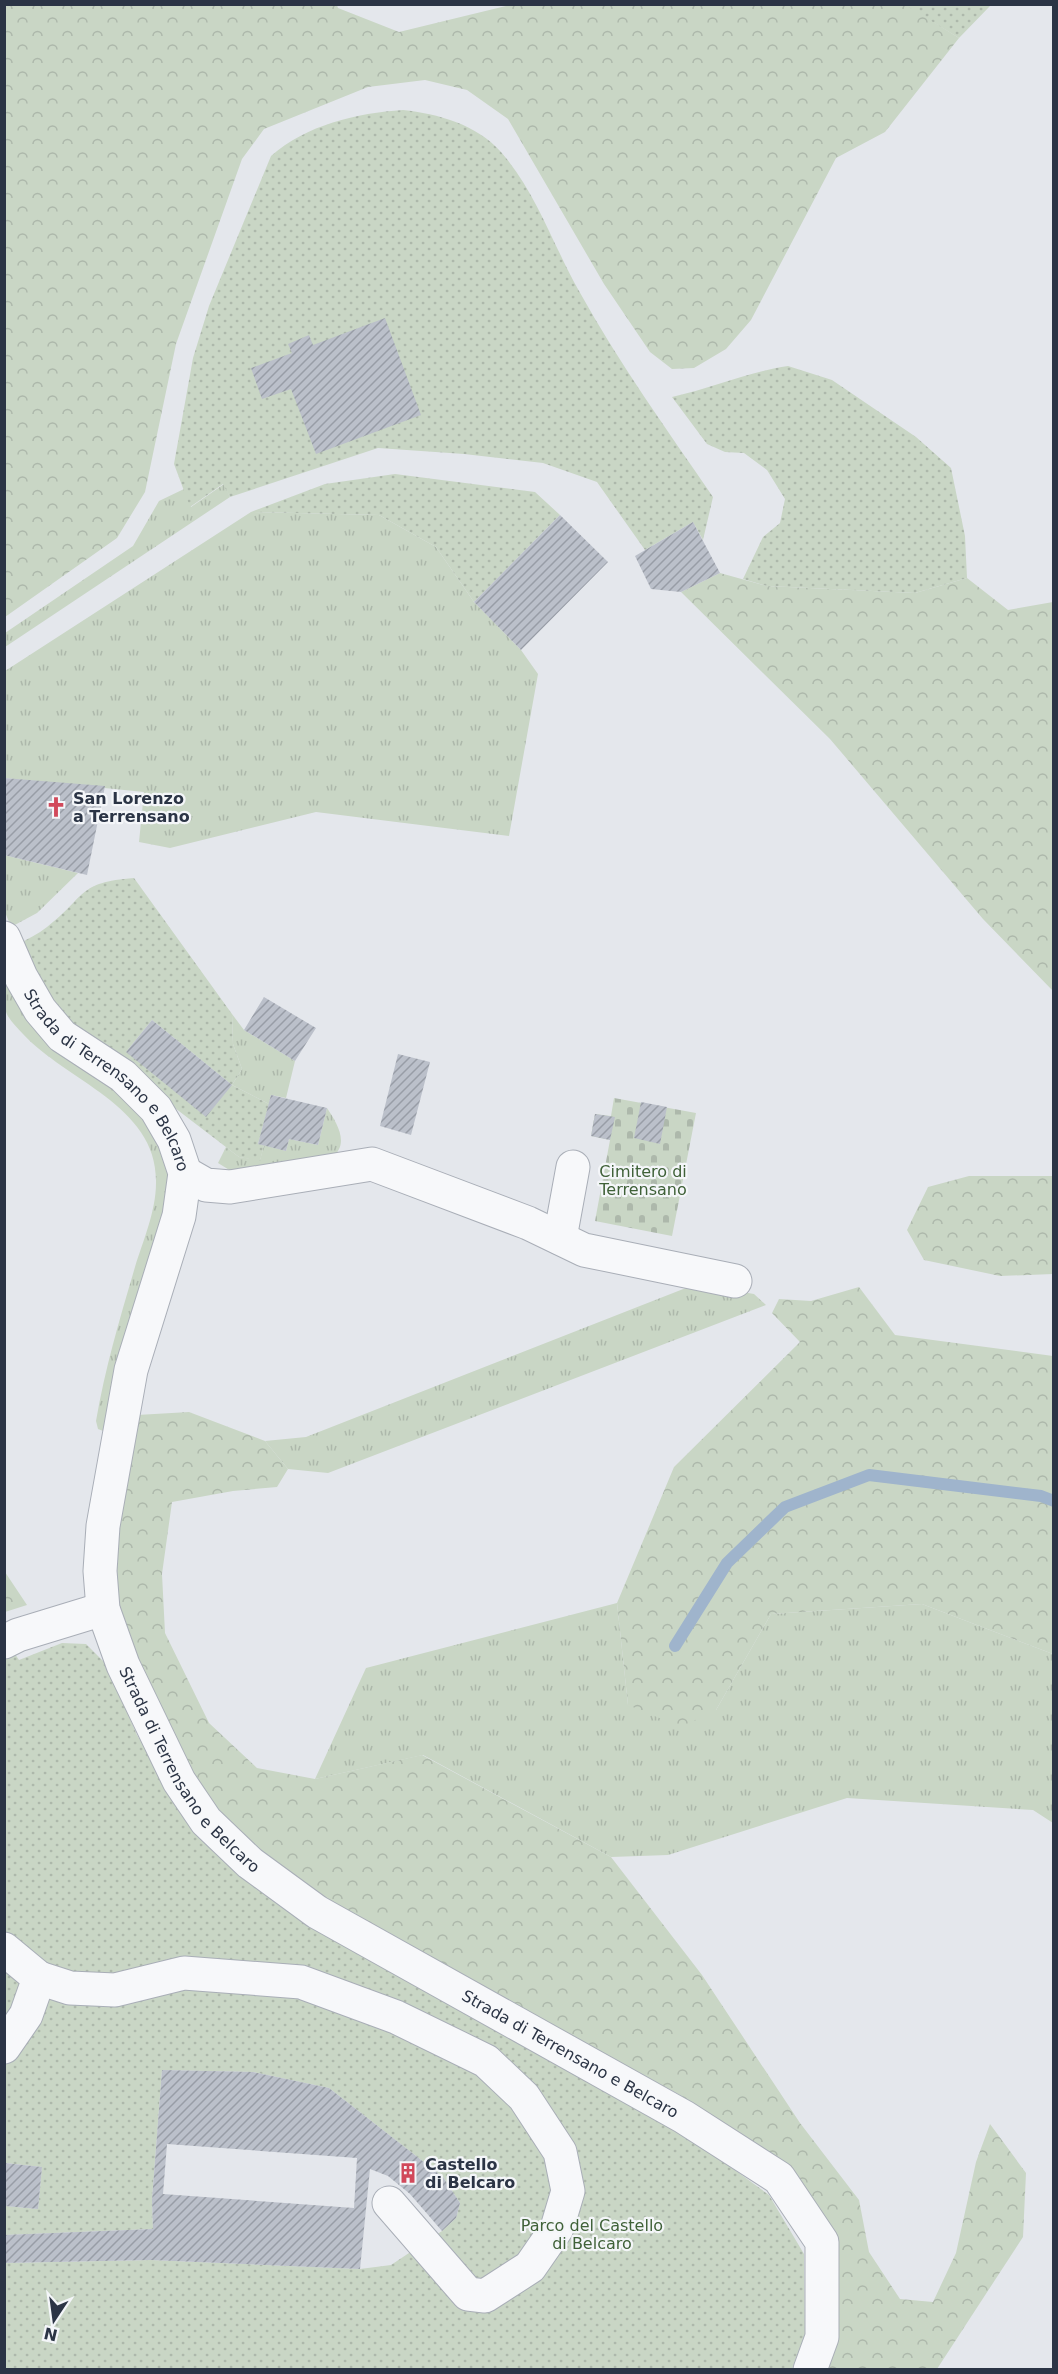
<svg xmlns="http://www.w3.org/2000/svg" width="1058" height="2374" viewBox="0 0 1058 2374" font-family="'DejaVu Sans',sans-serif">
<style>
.grass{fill:url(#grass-tufts)}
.forest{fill:url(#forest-crowns)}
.cemetery{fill:url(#cemetery-stones)}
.park{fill:url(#park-dots);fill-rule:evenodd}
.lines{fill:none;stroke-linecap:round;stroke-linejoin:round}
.stream{stroke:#9fb4cc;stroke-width:12}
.building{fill:url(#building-hatch);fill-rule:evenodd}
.minor-casing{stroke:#a9aeb7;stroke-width:35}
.minor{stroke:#f7f8fa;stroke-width:33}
.labels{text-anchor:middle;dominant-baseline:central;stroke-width:4.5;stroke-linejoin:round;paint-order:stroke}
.poi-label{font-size:16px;font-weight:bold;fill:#2b3445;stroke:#f4f6f9;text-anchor:start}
.street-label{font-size:16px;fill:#2b3445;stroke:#f4f6f9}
.park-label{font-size:16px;fill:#3f6138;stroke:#f4f6f9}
</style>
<defs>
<pattern id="grass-tufts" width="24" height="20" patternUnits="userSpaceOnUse" patternTransform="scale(1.5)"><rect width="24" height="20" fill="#c9d6c5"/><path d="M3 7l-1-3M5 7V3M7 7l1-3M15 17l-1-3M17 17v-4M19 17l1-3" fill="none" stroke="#adb8ab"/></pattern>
<pattern id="forest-crowns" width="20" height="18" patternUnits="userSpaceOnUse" patternTransform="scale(1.5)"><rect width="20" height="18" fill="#c9d6c5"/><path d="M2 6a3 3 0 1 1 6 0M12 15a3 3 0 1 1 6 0" fill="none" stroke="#adb8ab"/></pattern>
<pattern id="cemetery-stones" width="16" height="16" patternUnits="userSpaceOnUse" patternTransform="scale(1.5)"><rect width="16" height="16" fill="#c9d6c5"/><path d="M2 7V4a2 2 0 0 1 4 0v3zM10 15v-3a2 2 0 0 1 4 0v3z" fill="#adb8ab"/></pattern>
<pattern id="park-dots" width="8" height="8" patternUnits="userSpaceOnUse" patternTransform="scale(1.5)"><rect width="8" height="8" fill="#c9d6c5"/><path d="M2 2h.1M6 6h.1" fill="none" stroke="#adb8ab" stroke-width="1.8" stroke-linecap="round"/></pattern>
<pattern id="building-hatch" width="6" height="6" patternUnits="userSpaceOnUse" patternTransform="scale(1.5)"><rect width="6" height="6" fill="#bbc0ca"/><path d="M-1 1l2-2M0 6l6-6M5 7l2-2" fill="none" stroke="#989da6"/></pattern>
</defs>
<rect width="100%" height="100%" fill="#e4e7ec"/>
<path class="grass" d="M224,484L230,497L5,647V633L133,546L159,501L184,489L191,507Z
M251,512L379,515L436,547L474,602L521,650L538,674L509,836L316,812L170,848L139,842L144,792L5,778V671Z
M4,855L78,873L37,913L11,927L5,912Z
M4,977L103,1080L140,1112L171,1168L165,1216L106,1432L98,1429L96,1421C105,1368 120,1318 135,1267C143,1241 156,1211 156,1183C158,1106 66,1081 23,1034C16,1026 7,1019 5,1008C2,999 5,986 4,977Z
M232,1014L244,1030L295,1061L286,1098L271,1095L269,1104L232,1085L242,1069L233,1044Z
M327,1108C337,1123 350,1144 332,1157L231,1171L218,1163L226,1147L239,1157L260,1160L264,1145L286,1151L289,1139L318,1145Z
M696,1284L754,1294L766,1305L328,1473L288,1469L265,1441L306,1437Z
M617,1603L628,1705L716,1710L771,1614L922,1604L1053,1654V1823L1033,1810L847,1798L668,1855L611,1857L423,1755L315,1779L366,1668Z"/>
<path class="forest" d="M905,4L959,38L885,132L836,158L751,320L726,349L694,368L672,369L650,352L604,284L508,119L467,90L425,80L368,87L264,129L242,159L176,344L145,492L117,538L5,617V5H337L338,8L399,32L510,5Z
M720,573L767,586L915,593L967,578L1008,610L1053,602V991L983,919L830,739L681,592Z
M969,1176H1053V1274L1000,1276L924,1260L907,1230L928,1187Z
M859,1287L895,1335L1053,1356V1654L922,1604L771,1614L716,1710L681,1727L628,1705L617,1603L674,1467L800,1342L772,1313L779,1299L811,1301Z
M189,1412L265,1441L288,1469L277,1487L233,1491L172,1502L162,1574L165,1633L209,1723L257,1768L315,1779L422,1755L611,1857L702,1975L800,2123L859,2200L869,2252L900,2299L933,2302L956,2253L976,2162L990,2124L1026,2173L1023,2237L937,2369H823L833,2342L784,2164L680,2095L325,1902L262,1859L218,1815L171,1742L118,1615L113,1573L117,1518L137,1415Z
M5,1572L27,1605L5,1612H4Z"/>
<path class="cemetery" d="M614,1098L696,1113L672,1236L595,1221L610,1140L591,1136L595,1114L611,1116Z"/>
<path class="park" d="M905,5H991L959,38Z
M403,110C438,114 476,124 501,152C536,192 553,245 579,291C619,363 667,430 713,497L703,540L693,522L645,550L597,482L543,463L464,454L378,448L230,497L223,484L190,507L174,464L193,358L209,306L271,156C306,125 357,113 403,110Z
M788,366L832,380L916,437L951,468L965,536L967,578L915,593L767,586L743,579L763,537L780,523L785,499L767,470L744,453L725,452L707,444L672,397C712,388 748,372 788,366Z
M395,474L535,492L560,515L474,602L436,547L379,515L251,512L325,484Z
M134,878L232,1014L233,1044L242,1069L232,1085L269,1104L258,1144L264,1145L260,1161L239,1157L69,1027L18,944C28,939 38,934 47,927C86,897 77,882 134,878ZM152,1020L232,1085L126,1052Z
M4,1638L19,1660L62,1643L86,1644L106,1664L137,1735L196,1833L677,2128L769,2195L804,2254L805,2334L792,2369H5V2263L151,2260L360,2269L391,2265L442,2231L456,2218L460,2203L443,2177L329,2088L253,2072L162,2070L152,2200L153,2229L5,2235V2206L38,2209L42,2167L5,2163Z"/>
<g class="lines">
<path class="stream" d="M675,1646L727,1563L785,1507L869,1475L1041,1496L1054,1501"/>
</g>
<path class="building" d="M385,318L421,415L316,454L291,389L262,399L251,368L292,353L288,344L309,335L313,345Z
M560,515L608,562L521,650L474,602Z
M693,522L720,573L681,592L651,589L635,556Z
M4,778L105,786L87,875L4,855Z
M264,997L316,1028L295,1061L244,1030Z
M152,1020L232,1085L206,1117L126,1052Z
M398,1054L430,1062L411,1135L380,1126Z
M271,1095L327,1108L318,1145L289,1139L286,1151L258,1144Z
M641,1102L667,1107L660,1144L634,1138Z
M595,1114L615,1117L610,1140L591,1136Z
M162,2070L253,2072L329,2088L443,2177L460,2203L456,2218L442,2231L410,2194L388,2176L370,2169L360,2269L151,2260L4,2263V2235L153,2229L152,2200ZM167,2144L357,2158L354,2208L163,2194Z
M5,2163L42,2167L38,2209L5,2206Z"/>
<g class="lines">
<g class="minor-casing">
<g id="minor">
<path id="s1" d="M4,938L21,977L40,1010L62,1036L123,1076L156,1109L174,1140L185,1173L179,1216L131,1370L103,1526L100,1571L103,1609L123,1665L179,1781L206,1821L250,1863L317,1912L684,2117L779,2178L822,2242V2337L810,2370"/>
<path d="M185,1173L206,1185L230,1187L372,1164L528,1223L584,1250L735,1281"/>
<path d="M560,1238L573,1167"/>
<path d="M4,1642L18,1635L103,1609"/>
<path d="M4,1949L39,1978L26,2015L4,2047"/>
<path d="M39,1978L70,1988L115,1990L184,1973L301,1982L396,2017L486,2061L524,2097L560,2152L568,2191L557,2228L530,2267L485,2296L468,2294L389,2203"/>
</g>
</g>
<use href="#minor" class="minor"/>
</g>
<defs>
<g id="church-bare" transform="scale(1.62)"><path d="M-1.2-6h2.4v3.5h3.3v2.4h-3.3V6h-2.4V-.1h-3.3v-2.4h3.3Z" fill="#d1495b" stroke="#f4f6f9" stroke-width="2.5" paint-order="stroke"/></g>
<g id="building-bare" transform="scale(1.62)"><path d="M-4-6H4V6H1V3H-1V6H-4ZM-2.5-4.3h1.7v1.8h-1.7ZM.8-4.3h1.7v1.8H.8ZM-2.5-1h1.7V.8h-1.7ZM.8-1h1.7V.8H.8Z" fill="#d1495b" stroke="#f4f6f9" stroke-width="2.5" paint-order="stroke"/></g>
</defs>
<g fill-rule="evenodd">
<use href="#church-bare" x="56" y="807"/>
<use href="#building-bare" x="408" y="2173"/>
</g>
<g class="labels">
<g class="poi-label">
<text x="73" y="798">San Lorenzo<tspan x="73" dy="18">a Terrensano</tspan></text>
<text x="425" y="2164">Castello<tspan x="425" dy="18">di Belcaro</tspan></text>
</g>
<g class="street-label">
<text stroke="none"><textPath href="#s1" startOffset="180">Strada di Terrensano e Belcaro</textPath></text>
<text stroke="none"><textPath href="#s1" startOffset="936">Strada di Terrensano e Belcaro</textPath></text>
<text stroke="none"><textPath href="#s1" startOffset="1422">Strada di Terrensano e Belcaro</textPath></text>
</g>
<g class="park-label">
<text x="643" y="1171">Cimitero di<tspan x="643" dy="18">Terrensano</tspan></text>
<text x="592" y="2225">Parco del Castello<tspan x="592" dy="18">di Belcaro</tspan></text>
</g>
</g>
<rect width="1058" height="2374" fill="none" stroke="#2b3445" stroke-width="12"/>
<g transform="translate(54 2320) rotate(193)" stroke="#f4f6f9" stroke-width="4.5" paint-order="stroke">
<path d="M0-4.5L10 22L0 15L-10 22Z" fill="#2b3445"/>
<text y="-9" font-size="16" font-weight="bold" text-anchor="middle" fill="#2b3445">N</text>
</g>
</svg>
